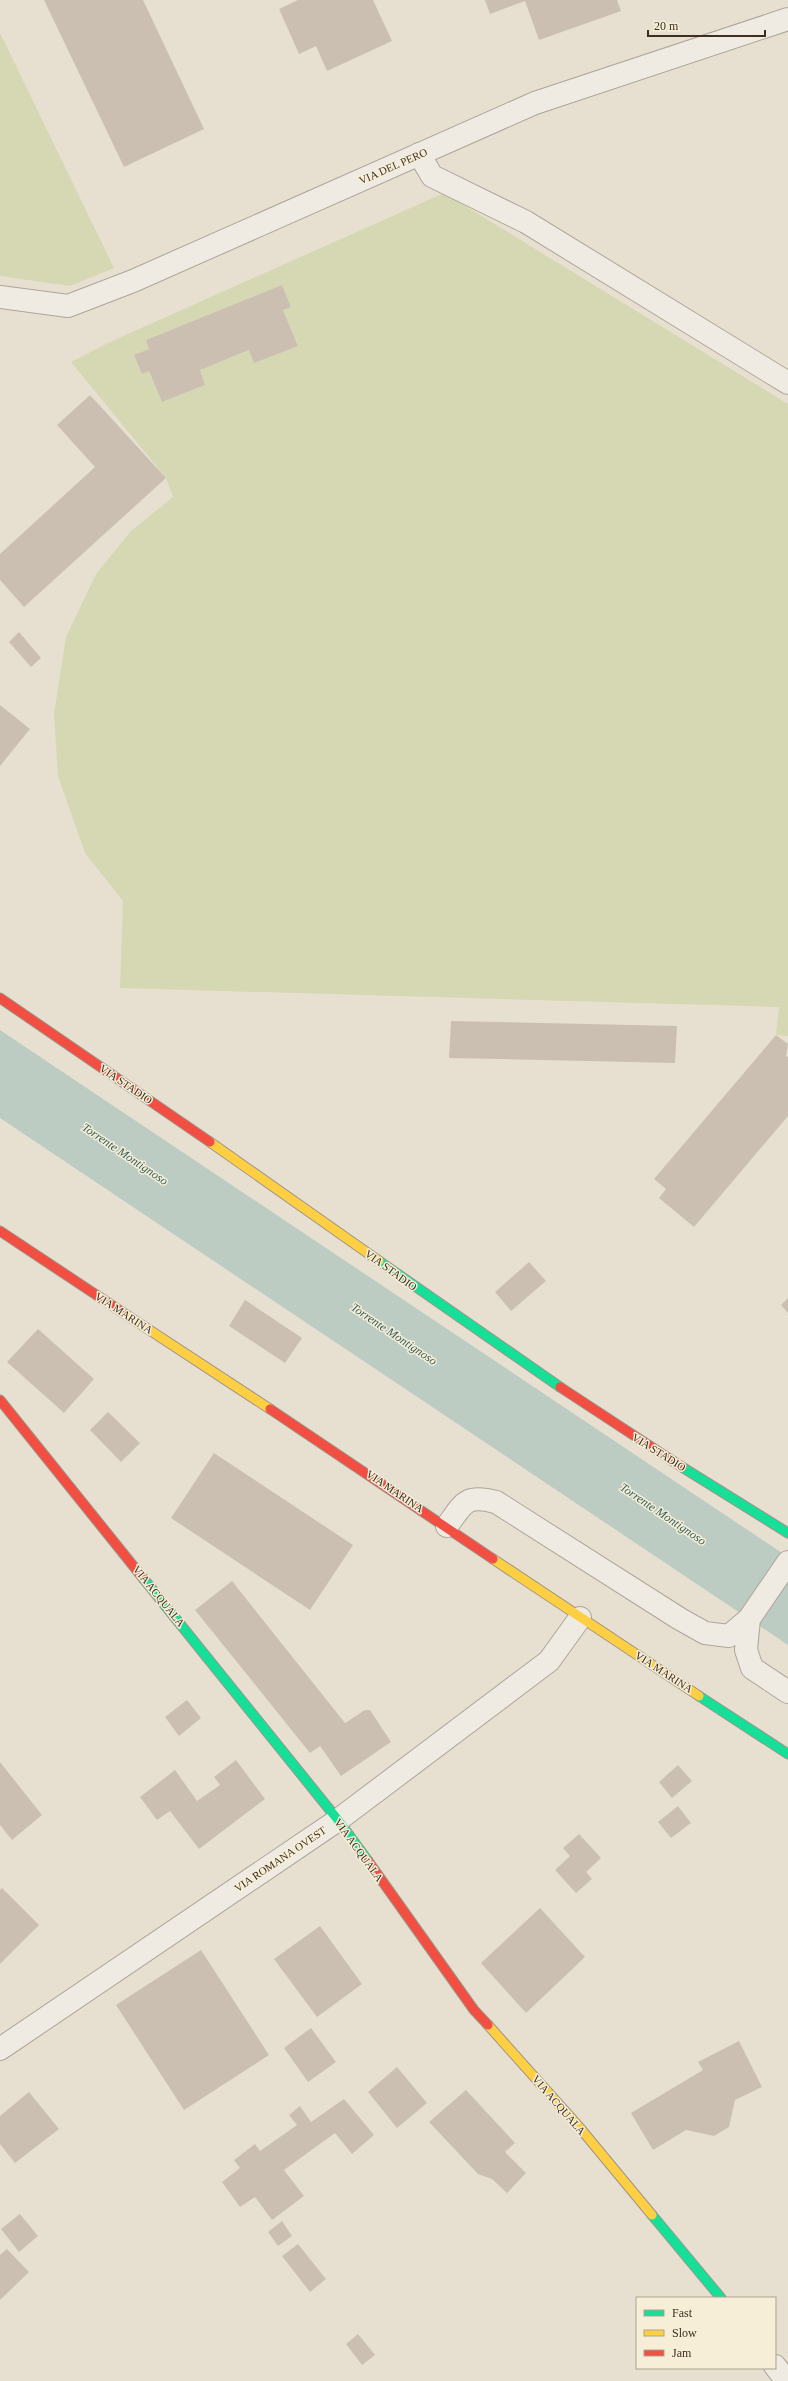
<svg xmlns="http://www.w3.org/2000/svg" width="788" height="2381" viewBox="0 0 788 2381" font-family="'Times New Roman',serif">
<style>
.green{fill:#d6d7b3;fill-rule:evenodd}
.water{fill:#bcccc2}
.building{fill:#cbbfb2}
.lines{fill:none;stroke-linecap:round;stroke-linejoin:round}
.lane-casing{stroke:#ada599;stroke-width:24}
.street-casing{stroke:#ada599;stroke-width:24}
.fast-casing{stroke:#9c958a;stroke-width:11}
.slow-casing{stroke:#9c958a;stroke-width:11}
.jam-casing{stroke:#9c958a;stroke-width:11}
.lane{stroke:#efebe3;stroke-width:22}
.street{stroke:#efebe3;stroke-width:22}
.fast{stroke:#16e098;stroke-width:9}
.slow{stroke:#ffcf43;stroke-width:9}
.jam{stroke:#f24e42;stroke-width:9}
.labels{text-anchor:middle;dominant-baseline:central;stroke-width:3;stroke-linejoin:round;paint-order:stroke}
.street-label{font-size:11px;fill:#3d2e20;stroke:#f7eed8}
.water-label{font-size:12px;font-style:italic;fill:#2f5d5a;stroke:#f7eed8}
</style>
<rect width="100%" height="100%" fill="#e7e0d1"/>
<path class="green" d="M0,33L114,268L70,286L0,276Z
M444,193L788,404V1036L776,1035L779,1007L120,988L123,901L85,853L58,776L54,714L66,637L96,574L131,531L173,497L166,478L71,362L110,342ZM282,285L291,307L283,310L298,345L249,350L200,370L205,385L162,402L149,371L142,373L134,355L149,349L146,340Z"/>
<path class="water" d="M0,1030L788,1557V1645L0,1118Z"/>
<path class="building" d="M44,0H143L204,129L124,167Z
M298,0H373L392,41L327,71L316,46L299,54L279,9Z
M485,0H617L621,11L539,40L525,1L490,14Z
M282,285L291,307L283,310L298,346L254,363L249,350L200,370L205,385L162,402L149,371L142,374L134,355L149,349L146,340Z
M90,395L166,478L24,607L0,580V554L95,467L57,425Z
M19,632L41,658L31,667L9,642Z
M0,705L30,729L0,766Z
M451,1021L677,1026L675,1063L449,1058Z
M776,1035L788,1044L786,1056L788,1057V1116L694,1227L659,1198L666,1189L654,1179Z
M529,1262L546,1281L511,1311L495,1292Z
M788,1298V1313L781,1305Z
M245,1300L302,1338L285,1363L229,1326Z
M38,1329L94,1379L64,1413L7,1362Z
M108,1412L140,1443L121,1462L90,1430Z
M214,1453L353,1545L310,1610L171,1518Z
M232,1581L345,1723L365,1710H370L391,1742L341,1776L320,1746L310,1753L195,1610Z
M187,1700L201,1718L179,1736L165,1717Z
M236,1760L265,1799L199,1849L170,1811L157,1820L140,1797L175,1770L197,1801L220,1785L214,1777Z
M0,1762L42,1815L12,1840L0,1825Z
M678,1765L692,1781L672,1798L659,1782Z
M678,1806L691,1823L671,1838L658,1822Z
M579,1834L601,1858L586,1872L592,1879L576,1893L555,1870L570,1856L563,1848Z
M2,1888L39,1925L0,1964V1890Z
M540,1908L585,1957L526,2013L481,1963Z
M320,1926L362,1984L317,2017L274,1959Z
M201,1950L269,2055L184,2110L116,2005Z
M311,2028L336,2062L308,2082L284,2048Z
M739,2041L762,2087L735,2100L729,2127L714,2136L686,2130L653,2150L631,2113L703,2070L698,2062Z
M397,2067L427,2103L397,2128L368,2092Z
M466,2090L515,2143L505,2152L526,2173L507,2193L492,2179L478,2174L429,2122Z
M29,2092L59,2129L15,2163L0,2144V2116Z
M344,2099L374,2135L352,2154L335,2133L284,2170L304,2196L272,2220L255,2197L240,2207L222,2182L240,2168L234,2160L255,2144L260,2151L297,2125L289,2115L300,2106L311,2122Z
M20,2214L38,2236L19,2252L1,2229Z
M282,2221L292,2236L278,2246L268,2232Z
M298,2244L326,2279L310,2292L282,2256Z
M7,2249L29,2272L0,2300V2255Z
M358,2334L375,2355L362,2365L346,2344Z"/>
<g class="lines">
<g class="lane-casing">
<path id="lane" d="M419,154L432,176L526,222L788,383"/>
</g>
<g class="street-casing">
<path id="street" d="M0,297L68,306L133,281L535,103L788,19
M447,1526C464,1503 465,1494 496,1502L680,1619L705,1633L729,1636L749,1619L788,1562
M749,1619L746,1650L752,1668L788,1692
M0,2049L338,1820L549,1661L580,1618
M775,2366L787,2381"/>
</g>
<g class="fast-casing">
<path id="fast" d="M379,1261L560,1387
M682,1467L788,1533
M143,1578L338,1820L368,1861
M699,1696L788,1754
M652,2215L721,2298"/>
</g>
<g class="slow-casing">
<path id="slow" d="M210,1142L379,1261
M122,1312L270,1409
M493,1559L699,1696
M488,2025L580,2128L652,2215"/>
</g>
<g class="jam-casing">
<path id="jam" d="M0,998L210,1142
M0,1231L122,1312
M560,1387L682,1467
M0,1400L143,1578
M270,1409L493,1559
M368,1861L474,2010L488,2025"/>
</g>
<use href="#lane" class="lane"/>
<use href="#street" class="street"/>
<use href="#fast" class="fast"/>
<use href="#slow" class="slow"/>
<use href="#jam" class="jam"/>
</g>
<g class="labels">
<g class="street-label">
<text transform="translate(393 166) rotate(-24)">VIA DEL PERO</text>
<text transform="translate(126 1084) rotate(34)">VIA STADIO</text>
<text transform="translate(391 1270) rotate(36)">VIA STADIO</text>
<text transform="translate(124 1313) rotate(33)">VIA MARINA</text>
<text transform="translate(659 1452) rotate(32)">VIA STADIO</text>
<text transform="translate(395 1491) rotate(34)">VIA MARINA</text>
<text transform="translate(159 1596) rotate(51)">VIA ACQUALA</text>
<text transform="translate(664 1672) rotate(33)">VIA MARINA</text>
<text transform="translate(359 1850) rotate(54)">VIA ACQUALA</text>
<text transform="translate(280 1859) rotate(-34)">VIA ROMANA OVEST</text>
<text transform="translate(559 2105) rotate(49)">VIA ACQUALA</text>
</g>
<g class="water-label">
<text transform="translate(125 1154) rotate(34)">Torrente Montignoso</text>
<text transform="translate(394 1334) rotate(34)">Torrente Montignoso</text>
<text transform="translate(663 1514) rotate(34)">Torrente Montignoso</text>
</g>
</g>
<rect x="636" y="2297" width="140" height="72" fill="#f7eed8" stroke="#ada18e"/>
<rect x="644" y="2310" width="20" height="6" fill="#16e098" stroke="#ada18e"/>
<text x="672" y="2317" font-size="12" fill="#3d2e20">Fast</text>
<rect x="644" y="2330" width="20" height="6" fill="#ffcf43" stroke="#ada18e"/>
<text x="672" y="2337" font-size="12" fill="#3d2e20">Slow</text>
<rect x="644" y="2350" width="20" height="6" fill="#f24e42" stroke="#ada18e"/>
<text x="672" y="2357" font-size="12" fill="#3d2e20">Jam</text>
<path d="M648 30v6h117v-6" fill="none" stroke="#3d2e20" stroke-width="2"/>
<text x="654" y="30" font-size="12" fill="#3d2e20" stroke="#f7eed8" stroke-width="3" paint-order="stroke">20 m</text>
</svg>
